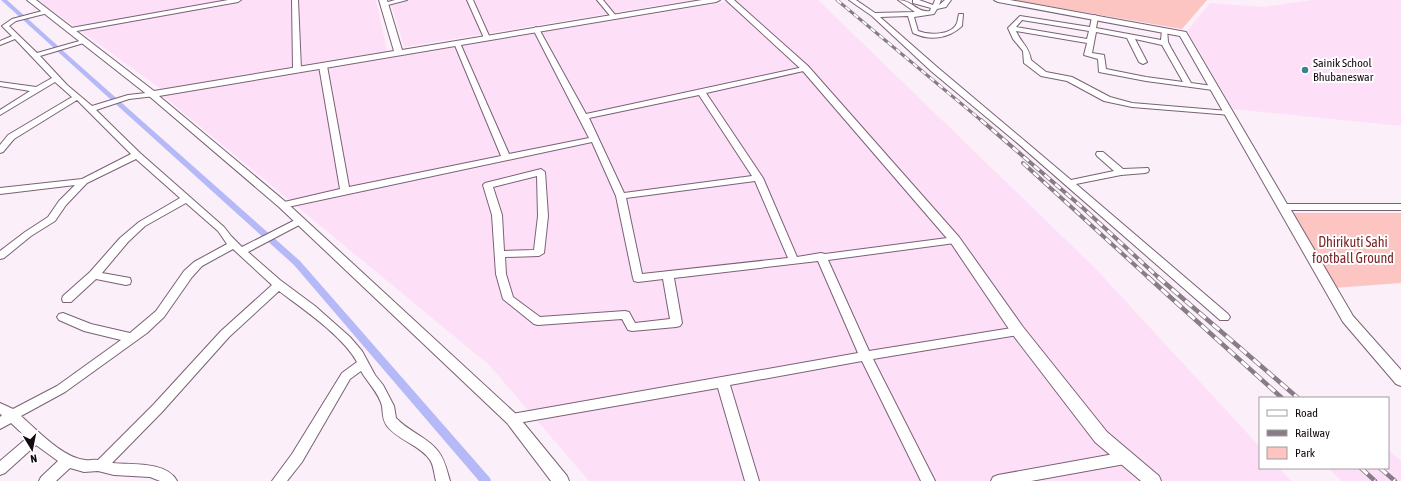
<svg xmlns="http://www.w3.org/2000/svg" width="1401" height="481" viewBox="0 0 1401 481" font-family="'Asap Condensed',sans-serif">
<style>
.built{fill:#fde0f8}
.green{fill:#fdc5c2}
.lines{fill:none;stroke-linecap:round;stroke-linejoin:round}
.canal{fill:#b5b9f7;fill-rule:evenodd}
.minor-casing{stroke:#7a6176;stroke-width:2}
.tertiary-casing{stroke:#7a6176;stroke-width:2}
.minor{fill:#fff;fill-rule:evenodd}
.tertiary{fill:#fff;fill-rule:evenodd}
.rail-far2-casing{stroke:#887d86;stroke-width:3}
.rail-far1-casing{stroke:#887d86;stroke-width:4}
.rail-casing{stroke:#887d86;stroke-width:4.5}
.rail-far2{stroke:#fff;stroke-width:2;stroke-dasharray:5.5;stroke-linecap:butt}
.rail-far1{stroke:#fff;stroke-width:2.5;stroke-dasharray:7;stroke-linecap:butt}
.rail{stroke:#fff;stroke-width:3;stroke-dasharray:9;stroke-linecap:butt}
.poi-dot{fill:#3b828b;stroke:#fff;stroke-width:1.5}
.labels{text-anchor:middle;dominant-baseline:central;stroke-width:4;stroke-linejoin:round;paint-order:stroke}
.far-poi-label{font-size:12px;fill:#140a12;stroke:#fff;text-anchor:start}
.park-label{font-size:14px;fill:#7c2629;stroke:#fff}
</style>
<rect width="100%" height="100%" fill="#fbeff9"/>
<path class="built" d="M38,0H376L387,51L161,89Z
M390,0H692L404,47Z
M738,0H818L1096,269L1260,447V468H1279L1291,481H589L489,365L162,95Z
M1313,0H1401V126L1233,109L1187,31L1210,3L1263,7Z
M1388,450L1401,461V481H1342L1328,468H1388Z"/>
<path class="green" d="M1013,0H1207L1182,29Z
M1290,213H1401V283L1333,288Z"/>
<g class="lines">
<path class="canal" d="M1,0H7L58,46V48H54Z
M57,49H61L300,261L490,478L491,481H479L294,265L57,51Z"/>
<g class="minor-casing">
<path id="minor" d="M228,0H241L238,2L71,32L68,30L71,28Z
M292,0H298L301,69L297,71L293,69Z
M395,0H407L384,6L381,4Z
M467,0H473L490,38L489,39L484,38Z
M597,0H603L616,16V18H612Z
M849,0H856L875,13L915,12L898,0C912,0 917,13 930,11L931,8L913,3V0H919L933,5L935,0H941L939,5L945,0H951L946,7L937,9L934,14L914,17L918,31C928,35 952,36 957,23C958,20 958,17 959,14H963L962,26C948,39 930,41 913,33L908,16L880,17L937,67L1071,180L1114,171L1097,156L1096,154L1097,152H1103L1123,169L1148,168L1149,170L1148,172L1145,173L1121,175L1076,184L1228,314L1230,317L1228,320H1220L1015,141L931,71L872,16Z
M46,10L48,11V13L16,21L9,26L37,53L83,40H87V42L40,56L67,85L92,106L128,95L155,92V96L129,99L96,110L140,153L224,227L231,236L242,247L297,219H303L305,221L303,223L248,252L280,280L315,306L350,337L362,351L375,375L383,385L394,406L396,418C408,431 427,437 438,451C445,460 447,471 450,481H436C434,474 434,466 430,460C420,445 399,441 387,426C382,419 383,413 382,406C379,393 367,382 361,371L350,379L302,462L287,481H272L292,454L342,373L357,362C343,336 303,309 279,291L229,337L162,412L112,463C131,465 167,461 177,481H160L150,477L114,475L98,471L84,472L70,468L56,481H39L41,477L58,461L36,445L5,473L0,475V461L27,438L11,423L0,429V417L2,415L0,414V403L13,409L57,386L121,340L84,331L59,320L57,317L59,314L63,313L91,324L130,333L156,311L184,271L194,262L227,244L218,231L186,203L145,226L128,242L102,273L130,278L131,281L130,284L126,285L96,279L71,302H63L62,299L63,296L90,272L120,238L139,222L180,198L136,159L87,183L66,205L55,221L31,236L4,258L0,259V251L25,232L48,217L59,201L75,185L0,194V188L82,179L131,154L77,100L14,139L3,152L0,153V145L8,135L72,97L55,82L0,115V110L30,91L0,86V82L36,87L52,78L15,39L0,45V41L12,36L2,26L12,19ZM233,249L272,285L221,331L154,404L98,460C93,459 89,461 85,460C63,458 37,430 21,416L65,392L147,333L164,317L192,277L202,266Z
M1095,15L1098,17L1096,28L1161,40L1162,30L1167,29L1168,42L1171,48L1191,83L1213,86L1217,88L1213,90L1146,81L1099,72L1098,59L1084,55L1087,43L1016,31C1021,43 1029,46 1031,60L1046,72L1072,77L1110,97L1132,103L1228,111H1231V115L1132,107L1104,101L1067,81L1041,76L1024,63L1023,51L1013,39L1008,28L1020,16L1090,27L1092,17ZM1022,20L1089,31L1087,39L1016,27ZM1096,32L1127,38L1139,62L1143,64L1147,62L1135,39L1162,45L1183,82L1146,77L1106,69L1104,55L1092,53Z
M536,27L539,29L586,114L808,66V70L706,93L763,178L797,257L821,253L825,254L955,237L959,238L960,240L959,242L955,243L828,260L869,351L1018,327L1022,328L1024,331L1022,334L1018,335L873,359L935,481H921L862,361L730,385L759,481H745L718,388L512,424L507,423L506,419L507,415L512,414L858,353L818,261L674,278L682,323L680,326L676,327L632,331L628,330L622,319L538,325L534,324L503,299L496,274L492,215L483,185L485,183L541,169L545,172L548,216L544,253L539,256L505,257L506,274L513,297L540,317L625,311L629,312L635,323L670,319L663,279L638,282L634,281L633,278L616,196L592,142L283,208L280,207L278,205L280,203L340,189L319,66L323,64L327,66L349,187L501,156L454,43L457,41L460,43L509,154L589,138L533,29ZM699,95L752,176L624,193L589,118ZM537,176L538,216L534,250L504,251L502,215L493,187ZM755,181L788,258L642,274L626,198Z
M1125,452L1130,454L1132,458L1130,462L1125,464L1031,481H991L993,477L998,475Z"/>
</g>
<g class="tertiary-casing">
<path id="tertiary" d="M27,0H36L154,91L394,51L379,0H387L402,50L702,0H720L716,2L159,96L287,203L517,415L567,476L569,481H551L507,423L279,207L149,96Z
M726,0H734L808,66L959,237L1023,327L1107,432L1159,476L1161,481H1141L1095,442L1013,335L951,243L802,70Z
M994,0H1010L1186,32L1287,204H1401V210H1291L1353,316L1401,370V386L1396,384L1343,322L1180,36L998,2Z"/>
</g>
<use href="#minor" class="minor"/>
<use href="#tertiary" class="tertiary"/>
<g class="rail-far2-casing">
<path id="rail-far2" d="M837,0L982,121"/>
</g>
<g class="rail-far1-casing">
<path id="rail-far1" d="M981,120L1083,208L1159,278
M1023,163L1149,278"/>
</g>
<g class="rail-casing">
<path id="rail" d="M1148,277L1282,398
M1158,277L1298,398
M1361,468L1375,481
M1380,468L1395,481"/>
</g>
<use href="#rail-far2" class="rail-far2"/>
<use href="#rail-far1" class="rail-far1"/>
<use href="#rail" class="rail"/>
</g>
<circle class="poi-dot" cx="1305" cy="70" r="4"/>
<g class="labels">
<g class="far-poi-label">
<text x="1313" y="63">Sainik School<tspan x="1313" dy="14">Bhubaneswar</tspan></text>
</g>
<g class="park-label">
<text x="1353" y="242">Dhirikuti Sahi<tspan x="1353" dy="16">football Ground</tspan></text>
</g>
</g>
<rect x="1259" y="397" width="130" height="72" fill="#ffffff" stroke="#a19da0"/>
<rect x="1267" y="410" width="20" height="6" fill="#ffffff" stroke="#a19da0"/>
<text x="1295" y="417" font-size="12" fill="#140a12">Road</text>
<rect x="1267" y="430" width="20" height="6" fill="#887d86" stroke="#a19da0"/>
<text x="1295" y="437" font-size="12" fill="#140a12">Railway</text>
<rect x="1267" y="447" width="20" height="12" fill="#fdc5c2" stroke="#a19da0"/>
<text x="1295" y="457" font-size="12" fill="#140a12">Park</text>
<g transform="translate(32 449) rotate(170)" stroke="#ffffff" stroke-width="3" paint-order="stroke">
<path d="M0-3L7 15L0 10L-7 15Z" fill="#140a12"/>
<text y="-6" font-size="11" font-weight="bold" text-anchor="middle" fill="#140a12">N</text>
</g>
</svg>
